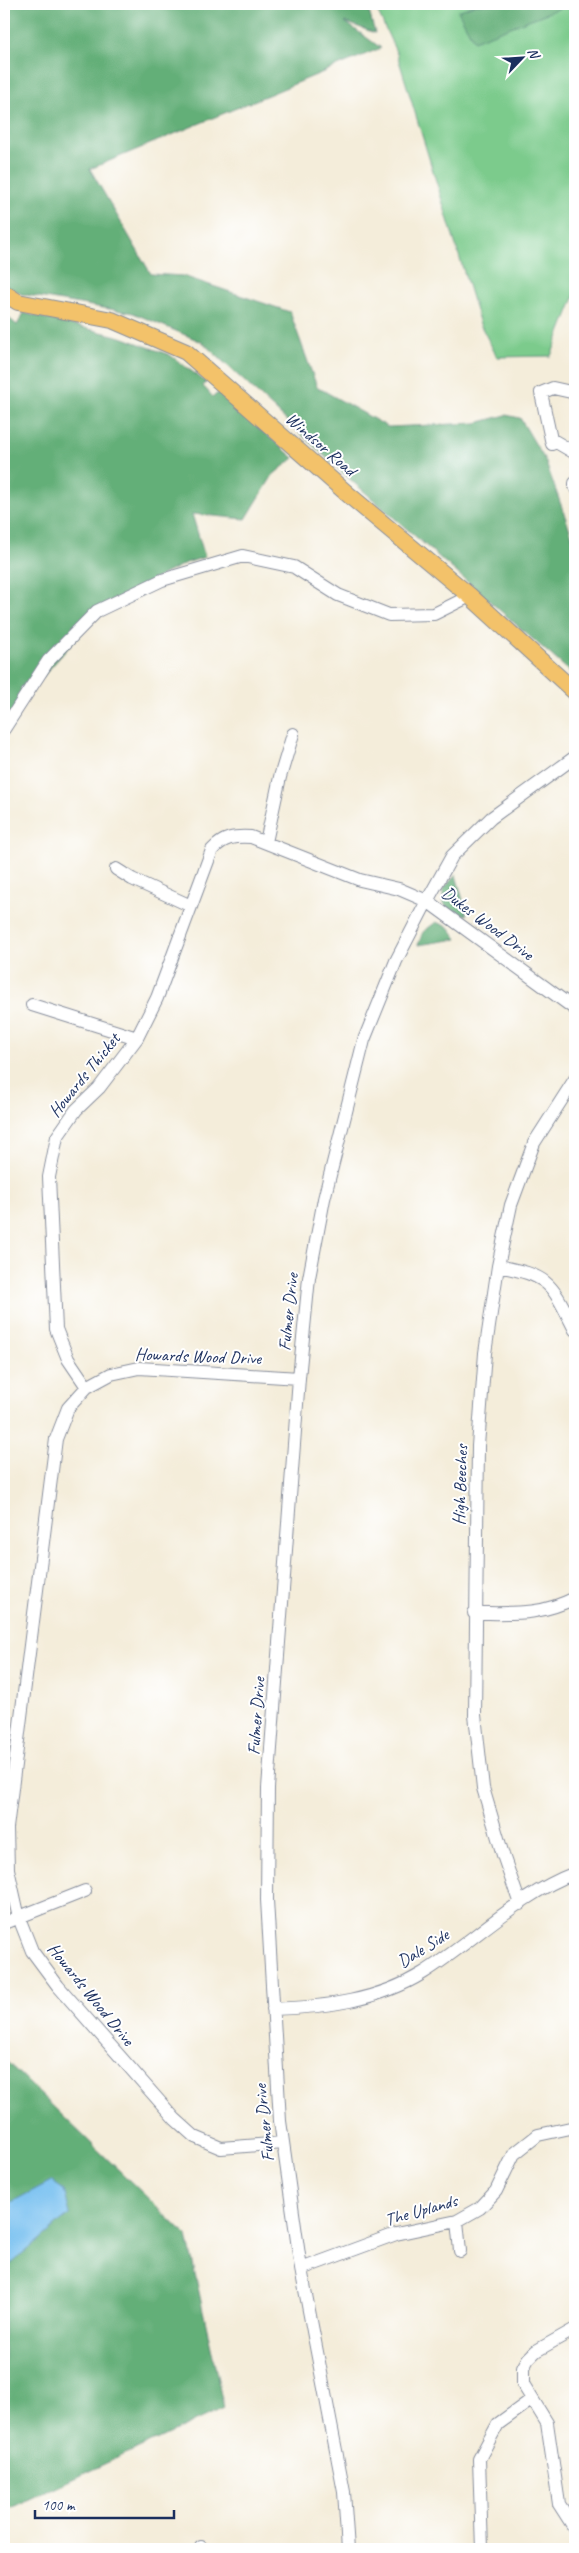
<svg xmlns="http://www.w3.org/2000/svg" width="579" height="2553" viewBox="0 0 579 2553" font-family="Caveat,sans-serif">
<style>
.green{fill:#7bcb8c;stroke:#4b7d75}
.forest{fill:#64af78;stroke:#406f6b}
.water{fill:#77c0f0;stroke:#4978a7}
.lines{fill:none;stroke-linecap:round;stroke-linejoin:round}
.minor-casing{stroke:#888e9c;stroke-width:14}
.major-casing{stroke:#888e9c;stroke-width:18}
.minor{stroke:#fff;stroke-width:12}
.major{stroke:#f3c26a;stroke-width:16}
.labels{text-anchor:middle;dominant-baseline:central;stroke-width:4;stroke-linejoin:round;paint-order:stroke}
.street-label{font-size:18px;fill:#1b2f5e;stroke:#fff}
</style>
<rect width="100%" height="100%" fill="#fff"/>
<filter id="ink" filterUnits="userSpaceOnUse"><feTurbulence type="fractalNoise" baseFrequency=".02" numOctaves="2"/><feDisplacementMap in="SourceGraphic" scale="10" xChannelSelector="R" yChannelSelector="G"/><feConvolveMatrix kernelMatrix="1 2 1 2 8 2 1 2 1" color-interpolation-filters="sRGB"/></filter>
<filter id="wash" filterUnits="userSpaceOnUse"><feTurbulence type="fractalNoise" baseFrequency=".0096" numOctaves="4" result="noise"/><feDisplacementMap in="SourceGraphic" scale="20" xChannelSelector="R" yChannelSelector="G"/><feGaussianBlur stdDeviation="1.12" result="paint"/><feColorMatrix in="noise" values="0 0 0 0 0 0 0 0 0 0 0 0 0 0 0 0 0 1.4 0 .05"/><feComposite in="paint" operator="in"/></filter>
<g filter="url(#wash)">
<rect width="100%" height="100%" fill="#f4edda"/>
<path class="green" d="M374,4H575V295L551,356L497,357L480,324L397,54Z"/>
<path class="forest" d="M4,4H367L375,33L345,22L381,48L90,169L151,274L183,276L290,312L317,387L388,427L476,423L506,415L520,418L545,460L575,544V676L344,474L202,342L133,313L21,294L4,284Z
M476,4H575V8L568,5L474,41L458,11Z
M24,313L121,337L170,355L206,382L203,386L213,397L218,393L294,458L273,475L246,519L192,514L205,557L186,563L107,603L4,721V314L17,325Z
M456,875L467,915L451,914L443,902V889Z
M436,922L450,928L457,939L418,945L423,932Z
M4,2059L187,2236L224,2408L4,2511Z"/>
<path class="water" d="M51,2181L64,2190L70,2214L4,2270V2206Z"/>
</g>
<g filter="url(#ink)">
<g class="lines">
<g class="minor-casing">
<path id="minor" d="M551,439L575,453
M552,444L541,393L553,388L571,392L575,390
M575,483V487
M4,729L48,661L97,611L162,580L243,556L294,567L338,595L389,615L434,614L470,596
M266,842L280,777L293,734
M116,869L132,879L191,906
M32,1005L137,1038
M498,1266C551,1276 551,1283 575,1330
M87,1387L68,1359L56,1329L49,1177L57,1137L76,1110L99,1088L137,1038L157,998L212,850C224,837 234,836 251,837L360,880L399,889L427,901L575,1009
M474,1613C514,1613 539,1616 575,1598
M520,1904L503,1855L483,1788L475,1715L478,1446L485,1353L498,1266L511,1205L534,1143L575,1079
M4,1923L85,1891
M273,2009C325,2007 378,2001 423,1973C474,1941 519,1894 575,1873
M283,2143L221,2148L195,2137L175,2119L58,1986L32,1951L19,1918L8,1869L7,1828L56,1439L68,1408L87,1387L111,1374L139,1368L299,1378
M457,2221L460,2251
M301,2269L396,2234L457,2221L480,2208L496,2191L514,2154L538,2135L575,2127
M575,2329L536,2351L528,2359L523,2368V2384L547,2423L559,2504L575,2529
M201,2547L202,2549
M348,2549L344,2492L301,2269L280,2121L267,1900L268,1788L299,1378L309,1278L324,1199L364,1040L396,961L427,901L452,856L491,818L575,757
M482,2549L479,2459L498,2424L531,2400"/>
</g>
<g class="major-casing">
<path id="major" d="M4,293L18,302L112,320L186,352L350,496L470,596L575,692"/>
</g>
<use href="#minor" class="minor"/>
<use href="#major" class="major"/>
</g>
</g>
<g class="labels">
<g class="street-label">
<text transform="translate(321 444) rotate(41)">Windsor Road</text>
<text transform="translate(488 923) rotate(37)">Dukes Wood Drive</text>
<text transform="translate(84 1075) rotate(-51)">Howards Thicket</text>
<text transform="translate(288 1312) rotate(-84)">Fulmer Drive</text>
<text transform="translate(198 1356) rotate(2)">Howards Wood Drive</text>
<text transform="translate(460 1485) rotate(-88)">High Beeches</text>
<text transform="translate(256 1716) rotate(-86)">Fulmer Drive</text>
<text transform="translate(423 1948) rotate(-32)">Dale Side</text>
<text transform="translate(91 1994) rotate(51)">Howards Wood Drive</text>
<text transform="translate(264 2123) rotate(-96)">Fulmer Drive</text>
<text transform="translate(421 2210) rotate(-16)">The Uplands</text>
</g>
</g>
<rect width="579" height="2553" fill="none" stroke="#fff" stroke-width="20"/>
<g transform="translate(522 58) rotate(65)" stroke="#ffffff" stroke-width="4" paint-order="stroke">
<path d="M0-4L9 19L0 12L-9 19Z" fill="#1b2f5e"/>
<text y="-8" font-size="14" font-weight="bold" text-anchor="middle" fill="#1b2f5e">N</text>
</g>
<path d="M35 2510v8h139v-8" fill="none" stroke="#1b2f5e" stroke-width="2.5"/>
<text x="42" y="2510" font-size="15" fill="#1b2f5e" stroke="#ffffff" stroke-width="4" paint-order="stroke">100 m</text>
</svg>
